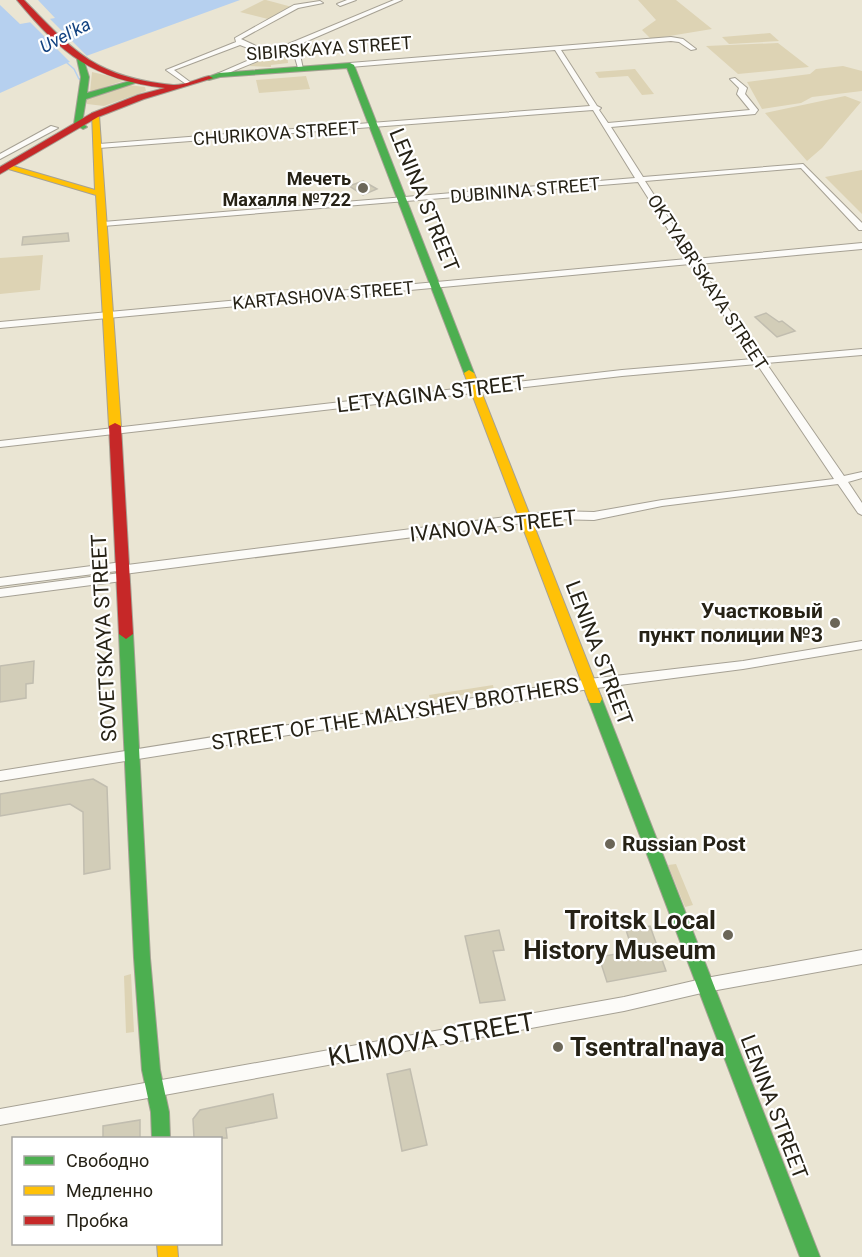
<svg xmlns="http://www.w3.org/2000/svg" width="862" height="1257" viewBox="0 0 862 1257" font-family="Roboto,sans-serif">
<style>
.green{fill:#ddd3b4}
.water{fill:#b6d0ef}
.pier{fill:#eae5d3}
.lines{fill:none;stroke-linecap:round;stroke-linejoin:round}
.stream{stroke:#b6d0ef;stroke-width:1.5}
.building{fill:#d2cdb8;stroke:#c1bdaf;stroke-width:1.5}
.street-casing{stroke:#a6a194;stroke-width:2}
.fast-casing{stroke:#a6a194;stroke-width:2}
.slow-casing{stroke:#a6a194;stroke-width:2}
.jam-casing{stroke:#a6a194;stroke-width:2}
.street{fill:#fcfbf8;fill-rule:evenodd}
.fast{fill:#4caf50;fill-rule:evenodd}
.slow{fill:#ffc107;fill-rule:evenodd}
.jam{fill:#c62828;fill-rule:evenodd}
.poi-dot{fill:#6b6658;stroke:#fff;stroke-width:2}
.labels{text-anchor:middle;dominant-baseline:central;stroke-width:4.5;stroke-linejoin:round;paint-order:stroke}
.far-water-label{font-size:18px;font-style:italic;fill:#124280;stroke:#fff}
.far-street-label{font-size:18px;fill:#262216;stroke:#fff}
.far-poi-label{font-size:18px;font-weight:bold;fill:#262216;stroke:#fff;text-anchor:end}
.street-label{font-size:21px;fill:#262216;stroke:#fff}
.poi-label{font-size:21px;font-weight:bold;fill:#262216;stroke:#fff;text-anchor:end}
.near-poi-label{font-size:26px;font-weight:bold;fill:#262216;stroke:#fff;text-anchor:end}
.near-street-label{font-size:26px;fill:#262216;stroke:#fff}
</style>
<rect width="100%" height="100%" fill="#eae5d3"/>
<path class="green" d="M264,0H266L292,7L268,19L240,12Z
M638,0H676L712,29L651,39L642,30L656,20Z
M770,33L779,41L729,44L722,37Z
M778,43L809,67L738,74L706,46Z
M281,50L287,51L288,63L271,65V67L249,66Z
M843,66L862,71V91L812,97L801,103L762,109L747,82L810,74L816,69Z
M635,69L654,94L642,95L628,76L599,78L595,72Z
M92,72L126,80L90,92Z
M306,76L310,89L259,93L256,80Z
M128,85L145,87L146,91L104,106L87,104L86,101L88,98Z
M845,96L861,102L822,148L807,161L765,113Z
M862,170V214L825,177Z
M43,255L40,290L0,294V258Z
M493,685L494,690L430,700L429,695Z
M676,864L693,905L685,907L668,865Z
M131,974L134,1032L126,1033L124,976Z"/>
<path class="water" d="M38,0H240L67,63L0,93V5L20,24L55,18Z"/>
<path class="pier" d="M48,17L89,58L71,63L29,21Z"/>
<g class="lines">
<path class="stream" d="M66,62L74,69L79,79H83"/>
</g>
<path class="building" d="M363,181L377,189L363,195L349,186Z
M68,233L69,241L22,245L23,237Z
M766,313L779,322L782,321L795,331L777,337L755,317Z
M34,661L33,683L26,684V698L0,702V666Z
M93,779L107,787L110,869L84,874L83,812L70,804L0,816V794Z
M650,926L666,971L607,982L599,957L633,951L626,930Z
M499,930L504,950L493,951L505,1000L480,1003L465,936Z
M410,1069L427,1145L402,1151L387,1074Z
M273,1094L277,1118L226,1128L227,1138H194L193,1119L200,1110Z
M140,1120V1138H103V1126Z"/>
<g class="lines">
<g class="street-casing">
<path id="street" d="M347,0H356L340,6L337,4Z
M394,0H402L298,45L303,69L298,68L292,47L221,76H217V74L263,54L240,45L174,70L190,82V84H186L166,70L236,42L235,38L294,5L320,1L323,3L298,8L241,39L269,52Z
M671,37L683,39L696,49L691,50L679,42L671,41L561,50L597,106L601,108L599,110L608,123L750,110L737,94L739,88L730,79L735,78L747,88L745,94L758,110L755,114L611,127L643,177L803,164L862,223V230H859L801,168L645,181L695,259L862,243V249L698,264L762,358L862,349V355L766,363L844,476L862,472V478L848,482L862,503V515L858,513L838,484L662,506L594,520L554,519L124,574L128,577L122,581L0,597V589L120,573L117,571L0,586V578L122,562L127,565L554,511L594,512L662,500L834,479L757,364L622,376L0,447V441L622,370L753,359L690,264L0,328V322L687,259L638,182L103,226L99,224L103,222L635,178L593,110L99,148L95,146L99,144L590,106L555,50L350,67L347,65L350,63Z
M51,126L58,128L0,159V154Z
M862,641V649L743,669L589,689L425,716L332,728L0,781V771L332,718L425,706L589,679L743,661Z
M862,950V964L706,992L624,1011L0,1125V1109L624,997L706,978Z"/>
</g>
<g class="fast-casing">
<path id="fast" d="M77,59L84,61L89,77L87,93L134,80L138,82L86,99L82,123L87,127L83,129L74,124L81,77Z
M350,63L354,65L474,373L473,375H465L464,373L347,68L220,77L209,80L205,78L219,73Z
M126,629L133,634L150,958L160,1070L169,1112L170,1138H152L151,1112L142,1070L134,958L119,634Z
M595,694L600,695L602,699L820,1257H800L588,699L590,695Z"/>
</g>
<g class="slow-casing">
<path id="slow" d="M92,113L99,115L121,426L115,429L109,426L96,195L2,167L6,164L95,190Z
M469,370L474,373L602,699L600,703H590L588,699L464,373Z
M157,1244H177L178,1257H158Z"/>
</g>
<g class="jam-casing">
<path id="jam" d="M17,0H24C75,53 96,77 173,85C183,86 199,78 209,76L213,78L144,99L98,117L0,174V167L92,113L138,95L165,88C92,79 63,55 17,0Z
M115,423L121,426L133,634L126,639L119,634L109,426Z"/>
</g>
<use href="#street" class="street"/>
<use href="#fast" class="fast"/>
<use href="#slow" class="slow"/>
<use href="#jam" class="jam"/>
</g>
<g class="poi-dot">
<circle cx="363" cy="188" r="6"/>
<circle cx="835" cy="623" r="6"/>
<circle cx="610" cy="844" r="6"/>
<circle cx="728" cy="935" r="6"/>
<circle cx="558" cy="1047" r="6"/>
</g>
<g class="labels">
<g class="far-water-label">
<text transform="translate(65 35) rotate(-28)">Uvel'ka</text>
</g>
<g class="far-street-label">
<text transform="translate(329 48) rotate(-4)">SIBIRSKAYA STREET</text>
<text transform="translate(276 133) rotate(-4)">CHURIKOVA STREET</text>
<text transform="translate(525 190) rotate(-5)">DUBININA STREET</text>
<text transform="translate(708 282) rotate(57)">OKTYABR'SKAYA STREET</text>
<text transform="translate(323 295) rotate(-5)">KARTASHOVA STREET</text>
</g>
<g class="far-poi-label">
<text x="351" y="178">Мечеть<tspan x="351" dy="21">Махалля №722</tspan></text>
</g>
<g class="street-label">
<text transform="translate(424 200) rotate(68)">LENINA STREET</text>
<text transform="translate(431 394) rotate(-7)">LETYAGINA STREET</text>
<text transform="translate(493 526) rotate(-6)">IVANOVA STREET</text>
<text transform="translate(104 638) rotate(-93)">SOVETSKAYA STREET</text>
<text transform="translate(599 653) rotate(69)">LENINA STREET</text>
<text transform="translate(395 714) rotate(-9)">STREET OF THE MALYSHEV BROTHERS</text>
<text transform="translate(774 1107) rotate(69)">LENINA STREET</text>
</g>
<g class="poi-label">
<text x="823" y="611">Участковый<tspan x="823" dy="24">пункт полиции №3</tspan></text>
<text x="622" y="844" text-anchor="start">Russian Post</text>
</g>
<g class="near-poi-label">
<text x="716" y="920">Troitsk Local<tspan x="716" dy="30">History Museum</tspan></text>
<text x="570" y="1047" text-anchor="start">Tsentral'naya</text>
</g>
<g class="near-street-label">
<text transform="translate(431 1039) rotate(-10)">KLIMOVA STREET</text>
</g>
</g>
<rect x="12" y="1137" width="210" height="108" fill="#ffffff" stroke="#a8a7a2" stroke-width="1.5"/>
<rect x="24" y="1156" width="30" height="9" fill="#4caf50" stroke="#a8a7a2" stroke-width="1.5"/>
<text x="66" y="1167" font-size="18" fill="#262216">Свободно</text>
<rect x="24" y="1186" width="30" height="9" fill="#ffc107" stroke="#a8a7a2" stroke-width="1.5"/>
<text x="66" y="1197" font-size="18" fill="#262216">Медленно</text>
<rect x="24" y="1216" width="30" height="9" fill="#c62828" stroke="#a8a7a2" stroke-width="1.5"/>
<text x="66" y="1227" font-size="18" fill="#262216">Пробка</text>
</svg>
